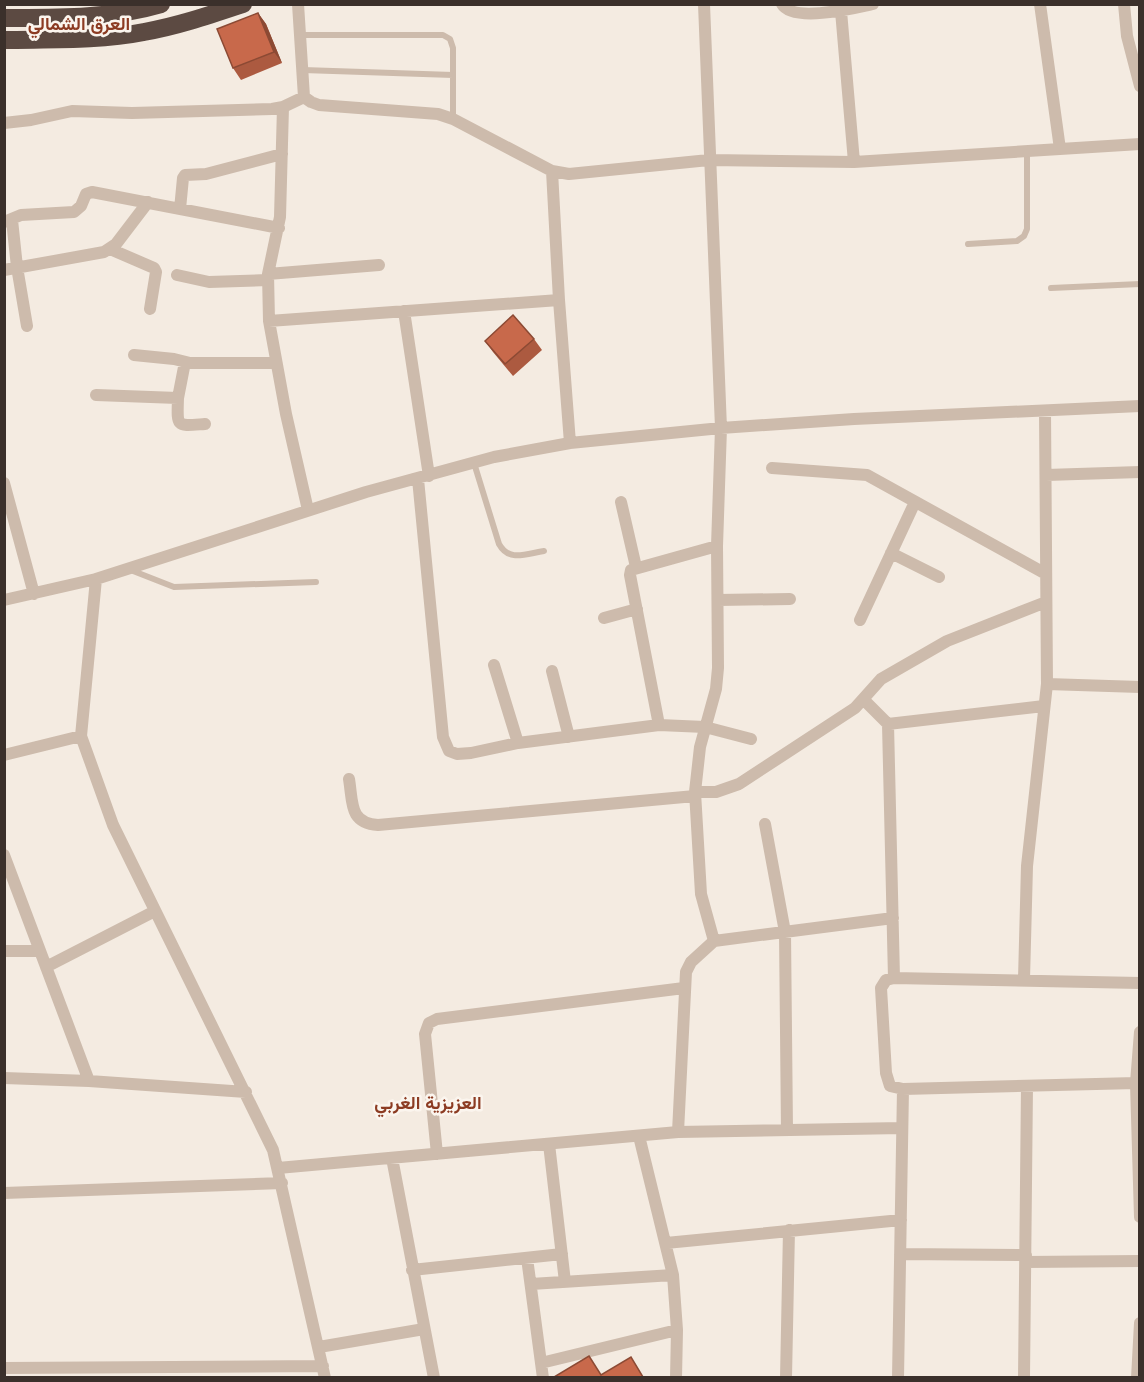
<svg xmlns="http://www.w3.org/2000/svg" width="1144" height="1382" viewBox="0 0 1144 1382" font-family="'Nunito Sans',Vazirmatn,sans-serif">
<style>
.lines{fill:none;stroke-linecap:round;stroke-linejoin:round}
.lane{stroke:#cdbbac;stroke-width:6}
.street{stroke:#cdbbac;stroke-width:12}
.highway{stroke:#5c4a42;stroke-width:18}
.wall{fill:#ac5a40}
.shaded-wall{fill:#8c4a34}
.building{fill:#c8694b;stroke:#8c4a34;stroke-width:1.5}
.labels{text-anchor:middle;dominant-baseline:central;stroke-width:5;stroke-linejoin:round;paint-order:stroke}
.neighbourhood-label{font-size:18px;font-weight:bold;fill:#8c3b22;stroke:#fbf5ee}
</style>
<rect width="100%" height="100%" fill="#f4ebe1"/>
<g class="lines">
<path class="lane" d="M300,35H443L450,39L453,48V119
M303,70L453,75
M968,244L1017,241L1024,236L1027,229V151
M1051,288L1140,284
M474,463L499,544C509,562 525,554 544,551
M128,569L174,587L316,582"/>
<path class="street" d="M298,4L304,97L311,102L319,105L438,114L453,119L552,171L569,174L709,160L854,162L1140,144
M704,4L721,428L717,546L718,668L716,689L700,747L695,792L701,894L714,941L893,918
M782,4C793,23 855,8 873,4
M1040,4L1060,149
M1124,4L1127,36L1140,86
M841,11L854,162
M283,107L280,217L268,274L269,321L286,414L308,510
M4,123L31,120L72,111L132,113L272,109L283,107L304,97
M552,171L559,300L570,443
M180,209L183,178L185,175L206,174L282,154
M12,220L17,267L27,326
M4,222L21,215L74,212L81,206L86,194L92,192L279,228
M110,249L154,268L156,272L150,309
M4,270L104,252L116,244L148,202
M268,274L379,265
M177,275L209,282L268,280
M404,311L429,476
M269,321L559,300
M134,355L174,359L190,363H276
M96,395L178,398L185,362
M178,398C177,428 176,426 205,424
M772,468L867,475L1046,574
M1046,475L1140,472
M418,479L443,737L449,751L457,754L471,753L518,743L659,725L705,727L751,739
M4,483L34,594
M621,502L636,567
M891,553L939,577
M96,579L81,736L113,825L273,1150L325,1378
M4,600L96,579L366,492L494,457L570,443L721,428L854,419L1140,406
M718,600L790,599
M604,618L637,609
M860,620L915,502
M494,665L518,743
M552,671L569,737
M1047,684L1140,687
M864,700L888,724L894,978L1140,983
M888,724L1044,706
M659,725L630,575L631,570L717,546
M4,755L81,736
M349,779C353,803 349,823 378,825L695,796
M695,792H716L739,784L855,708L881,679L947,641L1046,602
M765,824L785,932L787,1130
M4,855L89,1081
M4,951H40
M46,967L155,911
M894,978L886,980L881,988L886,1073L890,1086L903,1089
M1024,979L1027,866L1047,684L1045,411
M1140,1032L1136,1083L1140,1217
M4,1078L89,1081L246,1092
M678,1132L686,972L691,962L714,941
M639,1136L673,1275L677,1330L676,1378
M549,1144L565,1282
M437,1154L425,1034L429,1023L437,1019L684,988
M392,1158L434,1378
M278,1168L678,1132L902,1128
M4,1193L282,1183
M666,1243L901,1220
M900,1254L1026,1255
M527,1258L543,1378
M1026,1262L1140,1261
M412,1270L562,1254
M531,1284L673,1275
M319,1347L424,1329
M541,1363L677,1330
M4,1368L323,1366
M786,1378L789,1230
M898,1378L903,1089L1136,1083
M1024,1378L1027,1086
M1137,1378L1140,1323"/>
<path class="highway" d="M4,18C57,18 110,19 161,4
M4,40C50,39 99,41 144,32C178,26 210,15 243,4"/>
</g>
<path class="wall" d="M258,13L266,24L282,63L241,80L233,68Z
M534,339L542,350L513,376L493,352L485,341Z"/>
<path class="shaded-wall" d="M258,13L266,24L282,63L274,52Z"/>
<path class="building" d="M258,13L274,52L233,68L217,29Z
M513,315L534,339L505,364L485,341Z
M589,1356L601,1375L631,1357L643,1377H554Z"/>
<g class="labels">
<g class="neighbourhood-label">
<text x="79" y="24">العرق الشمالي</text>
<text x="428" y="1103">العزيزية الغربي</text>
</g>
</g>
<rect width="1144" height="1382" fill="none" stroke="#3b302b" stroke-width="12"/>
</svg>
